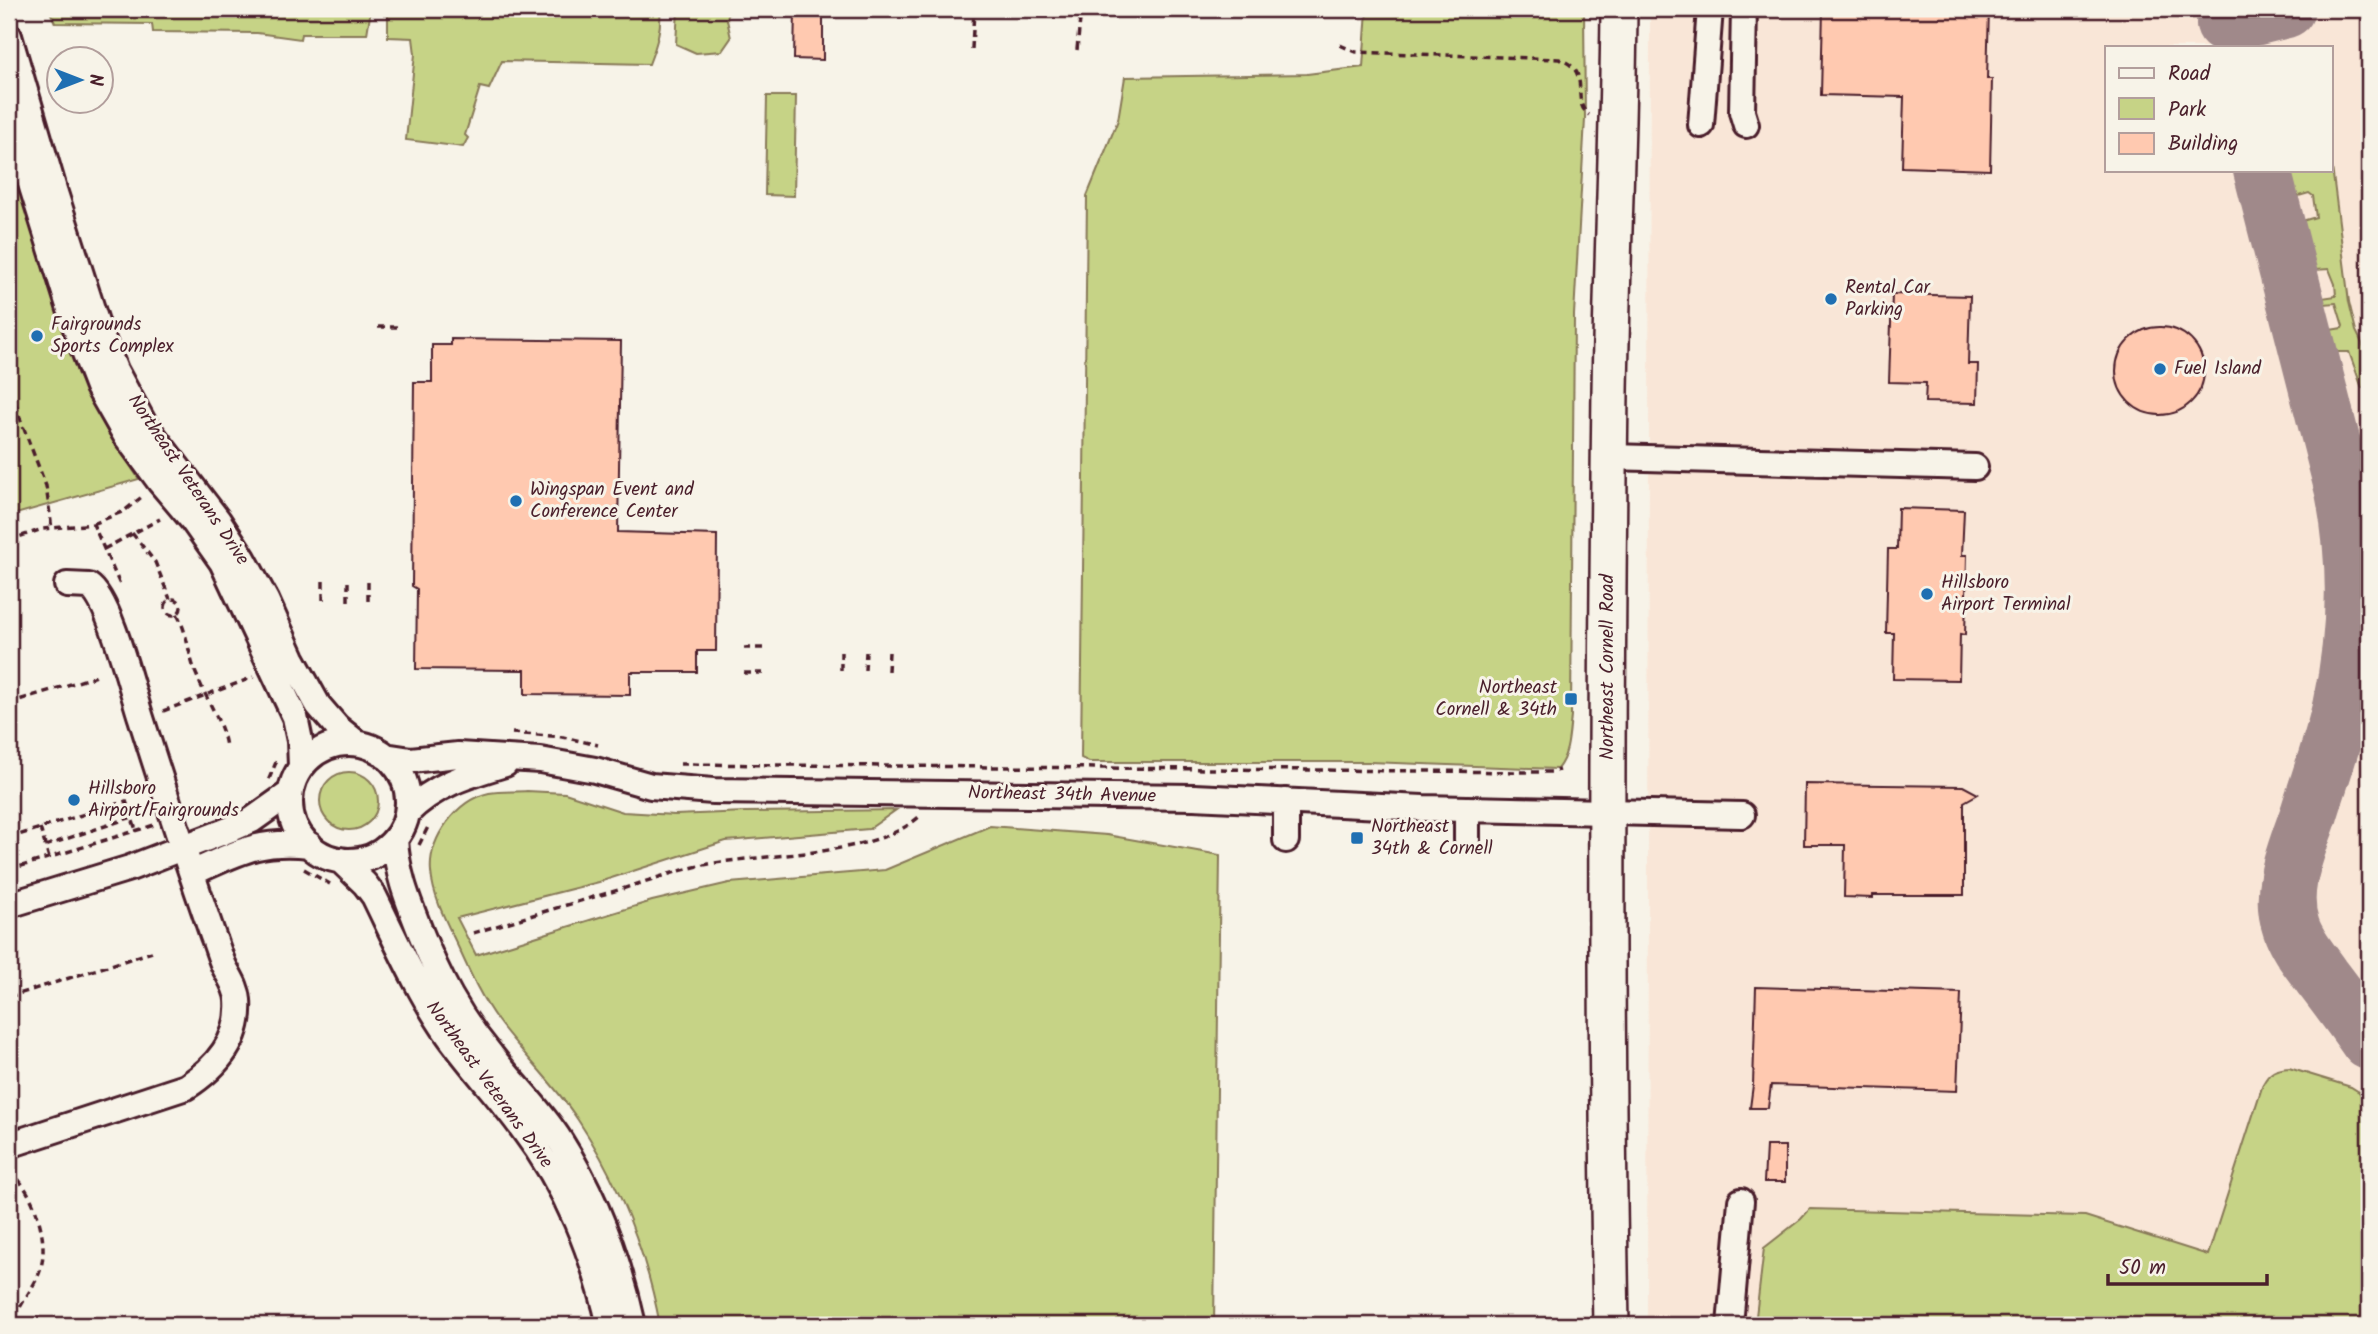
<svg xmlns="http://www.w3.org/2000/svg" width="2378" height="1334" viewBox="0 0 2378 1334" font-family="Kalam,sans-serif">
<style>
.built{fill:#f9e6d7;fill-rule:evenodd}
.green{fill:#c6d386;stroke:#887958;stroke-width:2}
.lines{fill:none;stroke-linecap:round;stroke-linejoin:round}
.taxiway{stroke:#a0898a;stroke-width:58}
.building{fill:#ffc9b0;stroke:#4a1f2b;stroke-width:2}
.minor-casing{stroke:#4a1f2b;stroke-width:30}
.highway-casing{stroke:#4a1f2b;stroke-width:40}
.path{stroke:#4a1f2b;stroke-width:3.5;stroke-dasharray:7 5;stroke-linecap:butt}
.minor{stroke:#f7f3e8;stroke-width:24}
.highway{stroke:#f7f3e8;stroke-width:35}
.poi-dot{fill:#1f6fb2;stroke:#f7f3e8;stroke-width:2.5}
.labels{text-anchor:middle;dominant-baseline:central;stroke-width:6;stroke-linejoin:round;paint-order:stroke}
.poi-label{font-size:19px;fill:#4a1f2b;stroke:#f7f3e8;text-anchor:start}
.street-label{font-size:19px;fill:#4a1f2b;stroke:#f7f3e8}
</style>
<rect width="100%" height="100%" fill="#f7f3e8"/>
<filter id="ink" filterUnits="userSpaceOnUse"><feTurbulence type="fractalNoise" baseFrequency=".0143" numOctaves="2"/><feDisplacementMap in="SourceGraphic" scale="14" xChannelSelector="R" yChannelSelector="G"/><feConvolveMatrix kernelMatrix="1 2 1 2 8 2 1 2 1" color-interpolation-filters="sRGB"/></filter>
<g filter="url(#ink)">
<path class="built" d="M1650,9H2369V1325H1647ZM2107,47H2331V170H2107Z"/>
<path class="green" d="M49,9H371L367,34H301L300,39L257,33L153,32L152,24L55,23Z
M388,9H660C662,28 656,46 649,64L502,61L489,89L480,87L465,135L468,138L463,147L406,140L415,54L413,38L388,37Z
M678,9H729L727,20L731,38L722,51L696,53L676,44Z
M1349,9H1584L1585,119L1574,315L1571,716C1569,734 1569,755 1557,769L1369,762H1089L1081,758L1087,196L1118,120L1125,77L1307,74L1363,67L1367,10Z
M767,96H796L794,196L765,195Z
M9,159L78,375L108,433L139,479L9,516Z
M2331,159L2349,302L2356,331L2369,357V386L2362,388L2349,352H2335L2330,330L2342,328L2343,326L2336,303L2324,304L2322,298L2336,296L2335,284L2329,269L2315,270L2302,221L2316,217L2313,196L2309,193L2295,197L2288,170H2331Z
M320 801a29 29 0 1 1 58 0a29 29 0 1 1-58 0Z
M527,791L565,793L623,812L675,815L745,812L896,810L869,829L726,841L599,882L457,918L476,955L652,901L729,883L885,870L990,826L1107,835L1220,855L1214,1325H660C646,1252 619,1182 578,1120C555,1084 523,1055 498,1021C482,999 471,975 460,951C449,927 433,899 431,872C428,838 457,800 489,793C501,791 515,792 527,791Z
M2289,1068L2351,1087L2359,1092L2369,1103V1191L2361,1196L2369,1211V1325H1755L1764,1248L1801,1219L1810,1209L2085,1216L2208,1255L2263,1084C2269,1072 2276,1069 2289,1068Z"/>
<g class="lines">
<path class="taxiway" d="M2225,24L2286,9
M2262,170L2344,491C2358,563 2357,635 2341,707C2333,743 2320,778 2309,814C2297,849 2278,889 2291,927C2297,946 2311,961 2322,977C2338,998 2354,1019 2369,1041"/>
</g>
<path class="building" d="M795,9H823V60L794,59Z
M1823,9H1989L1987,79H1992L1990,170L1902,167L1904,97L1821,95Z
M1892,294L1970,296L1968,364H1978L1977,403L1925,402L1926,383L1889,382Z
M2116 371a44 44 0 1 1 88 0a44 44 0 1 1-88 0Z
M451,339L621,341L618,532L717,535L716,651H697V672H630V695L525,694V670L416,669L417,589L412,586L414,382H432V345H451Z
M1898,508L1964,510L1962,555H1967L1965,635L1960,634L1959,680L1893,679L1894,633H1886L1888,549H1897Z
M1805,784L1963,786L1978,794L1964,802V895H1873V898L1844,897L1845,845H1804Z
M1756,987L1961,993L1957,1091L1771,1085L1768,1108H1750L1753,1085Z
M1766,1146H1785V1182H1764Z"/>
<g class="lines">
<g class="minor-casing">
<path id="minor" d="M1744,9L1742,112L1746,125
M9,36L55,193L98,328L115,370L143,422L218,520L243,558L266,600L292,658L318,705L337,727L357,743
M9,113L78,335L98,387L126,436L160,482L193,521L222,562L295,717L300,741L301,766
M1701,125L1710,9
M1610,457L1975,467
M290 802a59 59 0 1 1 118 0a59 59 0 1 1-118 0Z
M385,756L411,760L458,755L540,760L595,770L651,786L713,791L1194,797L1423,808L1742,815
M1467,809V840
M407,813C434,785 468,775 505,764
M395,839C397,874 407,898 420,931C439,979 458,1015 491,1055C514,1085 541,1110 561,1142C597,1199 619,1260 633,1325
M1286,840V801
M340,860L365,884L374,896C397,943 419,993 449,1036C472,1068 499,1096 522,1128C567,1187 593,1253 610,1325
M192,873C237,853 258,839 310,845
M9,905L130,868L236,827L252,820L290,793
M9,1145L186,1087C217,1067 241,1039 238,1000C237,987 230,978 224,966C220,957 217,946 213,936C188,864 164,791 141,718C132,691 110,599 89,586L67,585
M1730,1325L1741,1201"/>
</g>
<g class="highway-casing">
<path id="highway" d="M1611,1325C1605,1014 1606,703 1610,392C1612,264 1618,137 1619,9"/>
</g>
<path class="path" d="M1340,45L1356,52L1559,59C1594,71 1569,100 1589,115
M972,49L974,9
M1077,50L1081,9
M378,327H398
M9,381L21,421L46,486L52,529
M93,524L124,511L143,496
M132,533L155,562L170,599
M9,540L43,529L93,524L121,587
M104,549L160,519
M323,581V600
M165 607a8 8 0 1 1 16 0a8 8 0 1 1-16 0Z
M348,601V582
M368,601V582
M177,614C188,633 188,656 197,676C206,699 223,723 226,747
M744,648H763
M841,670V652
M865,670L866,652
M888,671L889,652
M744,673H764
M9,703L100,675
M163,711L254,677
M512,733L563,737L598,745
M680,764L1528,772H1552L1559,770
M269,779L277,760
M40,828L49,858
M9,838L126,801L136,830
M419,845L428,827
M45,846L132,817
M304,869L330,884
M9,870L154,825
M473,933C523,918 572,903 622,889C647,881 673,872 699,866C761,852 873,859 920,816
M9,997L152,952
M9,1171C35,1189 52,1246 38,1276C30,1293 18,1307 12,1325"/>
<use href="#minor" class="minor"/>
<use href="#highway" class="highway"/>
</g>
</g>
<g class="poi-dot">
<circle cx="1831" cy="299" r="7"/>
<circle cx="37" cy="336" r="7"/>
<circle cx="2160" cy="369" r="7"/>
<circle cx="516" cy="501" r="7"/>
<circle cx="1927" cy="594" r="7"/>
<rect x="1564" y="692" width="14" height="14" rx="3.5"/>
<circle cx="74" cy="800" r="7"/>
<rect x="1350" y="831" width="14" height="14" rx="3.5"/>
</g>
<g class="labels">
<g class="poi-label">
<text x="1845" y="288">Rental Car<tspan x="1845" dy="22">Parking</tspan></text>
<text x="51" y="325">Fairgrounds<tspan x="51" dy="22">Sports Complex</tspan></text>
<text x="2174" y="369">Fuel Island</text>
<text x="530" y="490">Wingspan Event and<tspan x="530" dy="22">Conference Center</tspan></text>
<text x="1941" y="583">Hillsboro<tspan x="1941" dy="22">Airport Terminal</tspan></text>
<text x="1557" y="688" text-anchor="end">Northeast<tspan x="1557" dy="22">Cornell &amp; 34th</tspan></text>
<text x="88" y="789">Hillsboro<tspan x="88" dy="22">Airport/Fairgrounds</tspan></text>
<text x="1371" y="827">Northeast<tspan x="1371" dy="22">34th &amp; Cornell</tspan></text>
</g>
<g class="street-label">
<text transform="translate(188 480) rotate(56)">Northeast Veterans Drive</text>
<text transform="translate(1608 667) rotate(-90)">Northeast Cornell Road</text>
<text transform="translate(1062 795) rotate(1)">Northeast 34th Avenue</text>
<text transform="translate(489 1085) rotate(54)">Northeast Veterans Drive</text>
</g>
</g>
<rect width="2378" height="1334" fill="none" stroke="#f7f3e8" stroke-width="35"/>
<rect x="18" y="18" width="2343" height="1299" fill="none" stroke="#4a1f2b" stroke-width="2.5" filter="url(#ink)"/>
<rect x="2105" y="46" width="228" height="126" fill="#f7f3e8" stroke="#b29e9c" stroke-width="2"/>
<rect x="2119" y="68" width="35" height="10" fill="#f7f3e8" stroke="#b29e9c" stroke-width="2"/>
<text x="2168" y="80" font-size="21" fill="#4a1f2b">Road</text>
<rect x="2119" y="98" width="35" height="21" fill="#c6d386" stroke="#b29e9c" stroke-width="2"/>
<text x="2168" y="116" font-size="21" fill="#4a1f2b">Park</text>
<rect x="2119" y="133" width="35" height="21" fill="#ffc9b0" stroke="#b29e9c" stroke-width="2"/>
<text x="2168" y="150" font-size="21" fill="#4a1f2b">Building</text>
<g transform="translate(80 80) rotate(90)"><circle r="33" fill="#f7f3e8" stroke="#b29e9c" stroke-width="2"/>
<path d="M0-5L12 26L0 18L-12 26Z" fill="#1f6fb2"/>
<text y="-10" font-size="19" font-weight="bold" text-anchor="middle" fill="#4a1f2b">N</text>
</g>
<path d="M2108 1274v10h159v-10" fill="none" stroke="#4a1f2b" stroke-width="3.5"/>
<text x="2119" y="1274" font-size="21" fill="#4a1f2b" stroke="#f7f3e8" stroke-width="5" paint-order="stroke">50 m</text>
</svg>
